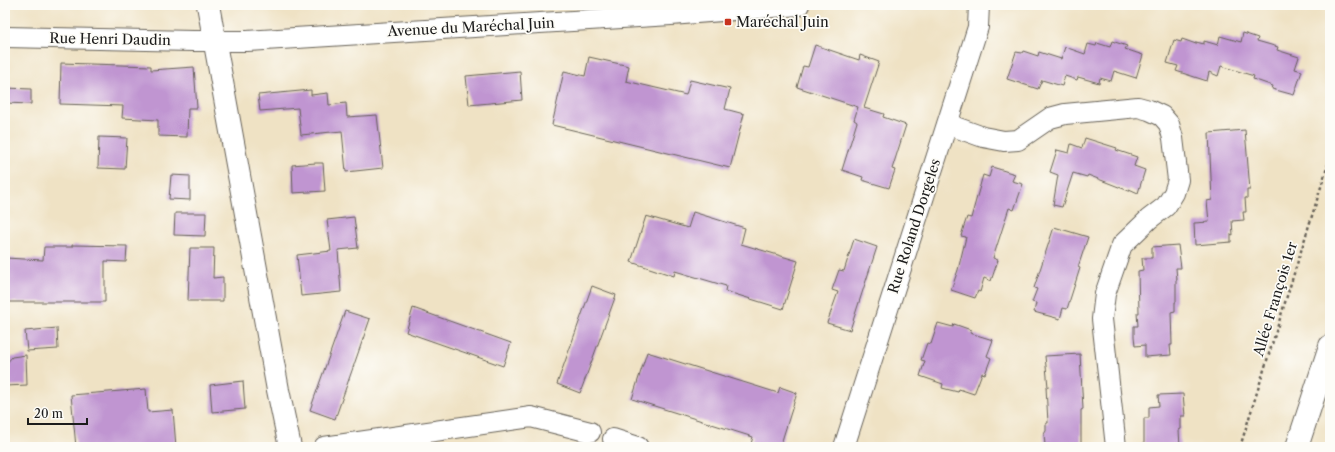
<svg xmlns="http://www.w3.org/2000/svg" width="1335" height="452" viewBox="0 0 1335 452" font-family="'Libre Caslon Text',serif">
<style>
.building{fill:#c095d1}
.lines{fill:none;stroke-linecap:round;stroke-linejoin:round}
.street-casing{stroke:#666157;stroke-width:22}
.secondary-casing{stroke:#666157;stroke-width:24}
.primary-casing{stroke:#666157;stroke-width:24}
.path{stroke:#666157;stroke-width:2.5;stroke-dasharray:3 3;stroke-linecap:butt}
.street{stroke:#fff;stroke-width:20}
.secondary{stroke:#fff;stroke-width:22}
.primary{stroke:#fff;stroke-width:22}
.poi-dot{fill:#c8321e;stroke:#fdfcf7;stroke-width:1.5}
.labels{text-anchor:middle;dominant-baseline:central;stroke-width:3.5;stroke-linejoin:round;paint-order:stroke}
.poi-label{font-size:14px;fill:#1c1c1c;stroke:#fdfcf7;text-anchor:start}
.street-label{font-size:14px;fill:#1c1c1c;stroke:#fdfcf7}
</style>
<rect width="100%" height="100%" fill="#fdfcf7"/>
<filter id="ink" filterUnits="userSpaceOnUse"><feTurbulence type="fractalNoise" baseFrequency=".025" numOctaves="2"/><feDisplacementMap in="SourceGraphic" scale="8" xChannelSelector="R" yChannelSelector="G"/><feConvolveMatrix kernelMatrix="1 2 1 2 8 2 1 2 1" color-interpolation-filters="sRGB"/></filter>
<filter id="wash" filterUnits="userSpaceOnUse"><feTurbulence type="fractalNoise" baseFrequency=".012" numOctaves="4" result="noise"/><feDisplacementMap in="SourceGraphic" scale="16" xChannelSelector="R" yChannelSelector="G"/><feGaussianBlur stdDeviation="0.9" result="paint"/><feColorMatrix in="noise" values="0 0 0 0 0 0 0 0 0 0 0 0 0 0 0 0 0 1.4 0 .05"/><feComposite in="paint" operator="in"/></filter>
<g filter="url(#wash)">
<rect width="100%" height="100%" fill="#efe2c4"/>
<g id="blocks">
<path class="building" d="M1243,33L1258,38L1257,41L1278,47L1277,50L1299,57L1295,69L1302,71L1294,95L1272,89L1273,86L1253,79L1254,76L1221,66L1218,76L1209,72L1207,81L1176,71L1178,66L1167,63L1174,40L1181,42L1182,39L1196,44V42L1204,44V41L1218,45L1220,36L1241,42Z
M1112,41L1127,46L1125,49L1143,55L1136,78L1114,71L1111,81L1100,78L1099,83L1078,77L1077,80L1065,76L1062,86L1042,80L1038,89L1007,79L1016,52L1022,53L1023,51L1038,56L1039,52L1061,59L1065,47L1085,54L1088,44L1096,46L1097,43L1110,47Z
M815,45L859,60L860,55L879,62L864,108L884,114L883,117L906,125L892,169L895,170L889,188L862,180L863,177L842,170L857,122L854,120L858,107L797,87L803,66L808,67Z
M589,57L629,66L626,81L686,95L690,80L730,89L725,109L744,114L730,168L552,125L564,71L585,76Z
M61,63L151,66V70L194,67L197,108H188L187,137L158,136V120L122,118L123,106L60,104Z
M520,71L522,100L469,105L466,76Z
M5,88L31,89V104L5,103Z
M311,90V95L328,93L329,105L346,103L347,117L377,115L383,168L346,172L342,131L301,135L298,108L260,111L258,95Z
M1245,130L1250,190H1247V198H1245L1246,212H1243L1244,220L1232,221L1233,235L1231,234V242L1195,245L1194,223L1209,222L1207,201L1212,200L1209,133Z
M99,137L127,138L125,169L98,168Z
M1085,138L1117,148L1116,150L1137,157L1134,166L1145,170L1138,193L1129,189V191L1088,175L1087,177L1073,173L1062,207L1053,205L1058,175L1050,172L1057,150L1069,153L1071,144L1082,148Z
M316,163H323L325,191L293,193L292,165Z
M992,167L1015,174L1012,181L1023,184L1014,210L1009,208L993,258L998,260L991,281L984,278L980,292L978,291L975,298L951,290L958,270L966,237L961,236L964,226L967,217L971,218L983,175L989,177Z
M171,175L190,176V200L169,199Z
M693,212L745,228L741,244L798,261L783,309L725,291L726,286L675,271L674,276L631,262L646,216L688,228Z
M175,213H206L205,236L174,235Z
M354,217L358,248L338,250L341,292L301,296L297,255L331,251L327,220Z
M1054,227L1088,237L1078,267L1080,268L1067,309L1063,308L1060,319L1034,312L1036,303L1032,302L1037,289L1034,288Z
M854,239L877,247L850,330L827,323L838,292L832,290L839,270L844,271Z
M72,245L127,246L126,262L105,261V302H5V258L43,260L44,247H72Z
M1178,245L1181,268H1176L1177,280H1176V302H1175V311L1171,312L1172,345H1170L1171,355L1145,357V345L1135,346L1134,336V326H1138L1137,313H1139L1138,271L1143,270L1142,258H1152V247Z
M190,248H214L213,278L223,277V301H188Z
M592,286L616,295L580,393L557,384Z
M413,308L511,343L503,366L406,332Z
M345,311L370,319L335,419L310,410Z
M938,323L953,327L954,324L971,330L970,333L993,340L987,356L991,358L985,374L982,373L974,394L959,389L958,392L942,388L943,384L920,376L925,361L921,360L927,343L931,344Z
M57,328L58,349L27,351L25,331Z
M647,352L778,393L780,387L797,393L780,447H750L753,437L632,399Z
M1080,354L1083,409L1081,410V447H1050L1049,444L1045,445L1044,434L1046,431V423H1048L1046,387H1048L1045,356Z
M26,355L27,385L5,386V365L12,357Z
M243,381L245,409L212,412L210,385Z
M146,389L148,412L173,410L176,447H76L71,395Z
M1183,394L1185,416H1181V429L1179,430L1180,447H1144V418H1149V407L1159,406L1158,395Z"/>
</g>
</g>
<g filter="url(#ink)">
<use href="#blocks" fill-opacity="0" stroke="#666157" stroke-width="1"/>
<g class="lines">
<g class="street-casing">
<path id="street" d="M5,37L193,41H247L671,15L799,5
M947,124L983,137L1004,141L1018,140L1050,118L1065,114L1138,107L1149,110L1162,116L1169,124L1173,138L1178,180L1174,193L1166,206L1149,219L1122,245L1105,294L1102,319L1116,447
M613,439L638,447
M324,447L531,417L590,432
M844,447L978,27L979,5"/>
</g>
<g class="secondary-casing">
<path id="secondary" d="M208,5L278,390L290,447"/>
</g>
<g class="primary-casing">
<path id="primary" d="M1297,447L1330,346"/>
</g>
<path class="path" d="M1240,447L1330,158"/>
<use href="#street" class="street"/>
<use href="#secondary" class="secondary"/>
<use href="#primary" class="primary"/>
</g>
</g>
<rect class="poi-dot" x="724" y="18" width="8" height="8" rx="2"/>
<g class="labels">
<g class="poi-label">
<text x="736" y="22">Maréchal Juin</text>
</g>
<g class="street-label">
<text transform="translate(471 27) rotate(-3)">Avenue du Maréchal Juin</text>
<text transform="translate(110 39) rotate(1)">Rue Henri Daudin</text>
<text transform="translate(914 226) rotate(-72)">Rue Roland Dorgeles</text>
<text transform="translate(1275 299) rotate(-73)">Allée François 1er</text>
</g>
</g>
<rect width="1335" height="452" fill="none" stroke="#fdfcf7" stroke-width="20"/>
<path d="M28 418v6h59v-6" fill="none" stroke="#1c1c1c" stroke-width="2"/>
<text x="34" y="418" font-size="12" fill="#1c1c1c" stroke="#fdfcf7" stroke-width="3" paint-order="stroke">20 m</text>
</svg>
